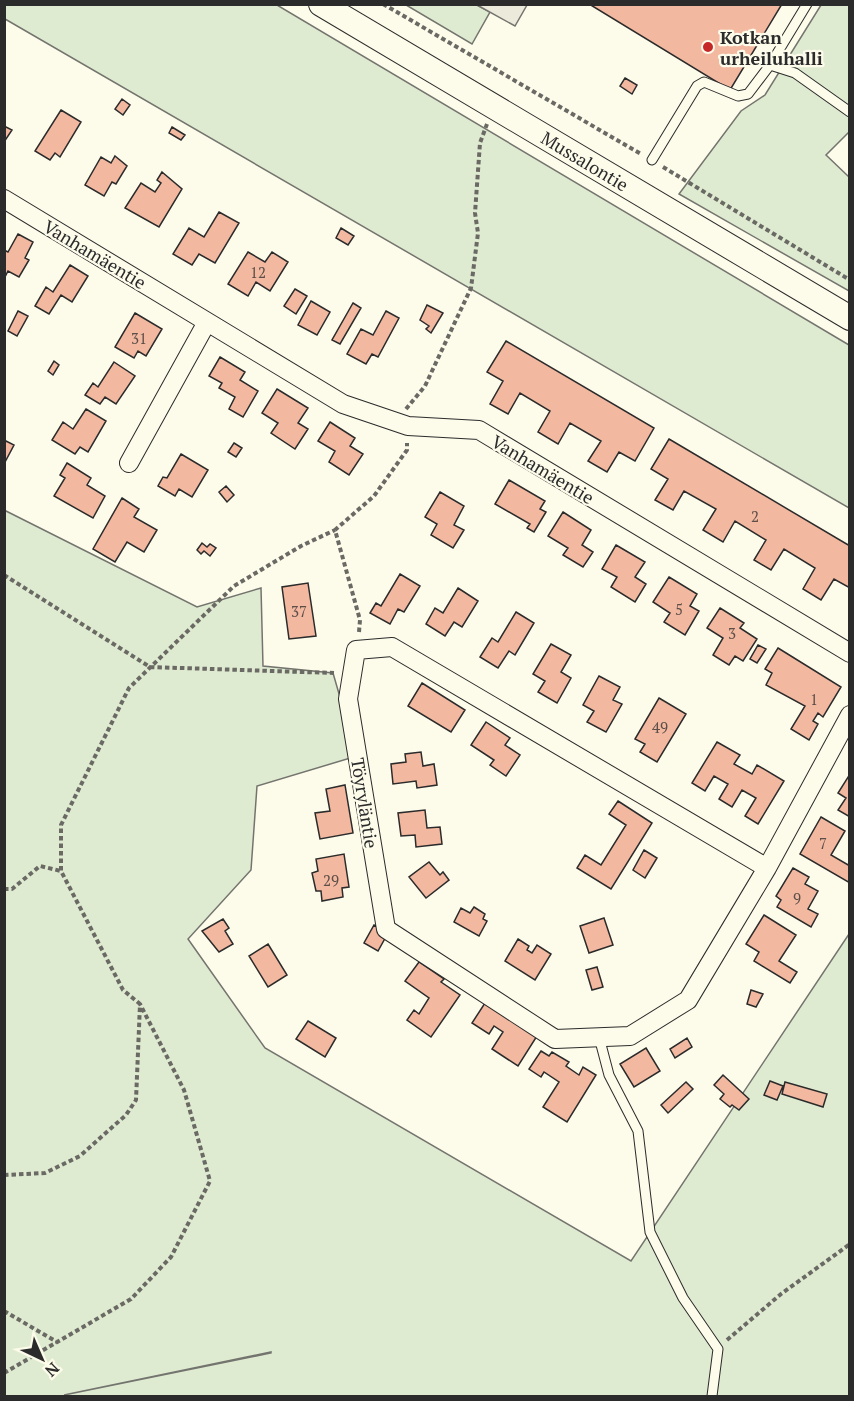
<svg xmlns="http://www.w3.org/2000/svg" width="854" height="1401" viewBox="0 0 854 1401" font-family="'PT Serif',serif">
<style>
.green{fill:#deebd1;stroke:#74746e;stroke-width:1.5;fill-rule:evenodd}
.parking{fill:#eceadb;stroke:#74746e;stroke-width:1.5}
.building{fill:#f2b8a0;stroke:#2b2b2b;stroke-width:1.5}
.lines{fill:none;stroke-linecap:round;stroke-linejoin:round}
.lane-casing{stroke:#2b2b2b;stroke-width:11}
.street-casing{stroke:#2b2b2b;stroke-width:20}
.secondary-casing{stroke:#2b2b2b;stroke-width:26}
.path{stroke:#6a6964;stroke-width:4;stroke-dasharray:4.5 3;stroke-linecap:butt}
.lane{stroke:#fdfbea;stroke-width:9}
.street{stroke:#fdfbea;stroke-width:18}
.secondary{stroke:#fdfbea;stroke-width:24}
.poi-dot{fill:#c62828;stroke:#fdfbea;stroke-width:2}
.labels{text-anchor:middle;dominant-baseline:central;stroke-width:4.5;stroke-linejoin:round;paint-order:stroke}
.number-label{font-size:15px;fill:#5d4e48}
.poi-label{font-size:18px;font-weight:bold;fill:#2b2b2b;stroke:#fdfbea;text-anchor:start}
.street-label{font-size:18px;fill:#2b2b2b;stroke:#fdfbea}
</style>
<rect width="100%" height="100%" fill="#fdfbea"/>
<path class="green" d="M5,4L277,5L849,345V508L5,19Z
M406,5H477L490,12L472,44Z
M821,5H849V132L826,155L849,177V291L679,194L741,111L765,95Z
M4,510L197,607L261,588L263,666L333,673L357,756L257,786L251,870L188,939L265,1048L631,1261L849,934V1396H5ZM271,1352V1353L64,1395Z"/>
<path class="parking" d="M477,5H527L515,26Z"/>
<path class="building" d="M589,4H782L730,90Z
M625,78L637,85L632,94L620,86Z
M122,99L130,105L123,115L115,109Z
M61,110L81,122L60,157L55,153L50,160L35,151Z
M4,126L12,130L4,142Z
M172,127L185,135L181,140L169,133Z
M115,156L127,166L116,184L112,182L104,196L85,185L101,157L111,163Z
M162,172L182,189L159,227L125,208L141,183L155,192L161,183L157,180Z
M219,212L239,223L215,263L199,254L192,265L173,254L189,228L204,237Z
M341,228L354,236L348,245L336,238Z
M18,234L33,242L25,258L29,260L19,277L8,271L5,277L4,250L8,252Z
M248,252L265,262L272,252L288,262L270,291L256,282L248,296L228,284Z
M70,265L88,276L72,302L61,295L49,314L35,306L46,287L53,292Z
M295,289L307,296L296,314L284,306Z
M311,301L330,312L317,335L298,325Z
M353,303L361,308L340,344L332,340Z
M427,305L443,313L431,333L426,329L429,326L420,320Z
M18,311L28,316L17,336L8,331Z
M386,311L399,318L378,357L372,354L366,364L347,354L361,329L373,335Z
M135,313L162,329L146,356L138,351L134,358L115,347Z
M506,341L654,428L635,461L619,452L607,472L588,461L601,441L570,423L558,444L538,432L550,411L520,393L508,414L490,404L503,381L487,372Z
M220,357L245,372L240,380L258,391L243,417L229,409L235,397L219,388L222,383L209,376Z
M54,361L59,365L53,375L48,371Z
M114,362L135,376L116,404L105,397L100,404L85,395L93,383L98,387Z
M277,389L308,408L298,423L308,429L295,449L271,433L278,423L262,413Z
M86,409L106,421L88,452L80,447L75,454L52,440L63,422L73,429Z
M330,422L355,438L350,446L363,454L349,475L329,462L335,451L318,441Z
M669,439L850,546V588L834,579L821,600L803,589L815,568L784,549L771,570L754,560L766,540L735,521L723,542L703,530L716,509L684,491L673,510L655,500L668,479L651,469Z
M6,441L14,445L5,462L4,444Z
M234,443L242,448L236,457L228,452Z
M181,454L208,470L192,497L179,489L175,496L158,486L163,477L167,478Z
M67,463L91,478L87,485L105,496L93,518L54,496L65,478L60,475Z
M509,480L545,501L540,509L546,512L534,532L527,528L530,524L495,504Z
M226,486L234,495L227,502L219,492Z
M440,492L464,506L454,525L464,530L453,548L431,535L437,524L425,517Z
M122,498L139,509L134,517L157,530L144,552L127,542L115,562L93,549Z
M563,512L591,530L582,545L593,552L583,567L563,555L568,548L548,536Z
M202,543L207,547L210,544L216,548L210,556L204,551L201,554L197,550Z
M616,545L645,562L635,577L646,584L635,602L611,587L617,577L602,569Z
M400,574L420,586L404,612L398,609L390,624L370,613L376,603L381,606Z
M669,577L697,594L690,606L699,611L685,635L664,622L670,613L653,602Z
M308,583L316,636L289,639L282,587Z
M458,588L478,601L462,627L454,622L445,636L426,624L435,608L443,613Z
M720,608L744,623L740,628L757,639L743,661L735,656L729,665L713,655L723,638L707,628Z
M516,612L534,623L515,655L509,651L498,668L480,657L492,638L498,642Z
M551,644L571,655L561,672L571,678L557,703L538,692L545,681L533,674Z
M758,645L766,649L757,663L750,659Z
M778,648L841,687L823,717L818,713L813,721L818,724L809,740L791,729L805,706L766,685L772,673L765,669Z
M599,676L620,687L613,700L622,704L606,732L587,722L594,711L583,705Z
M422,683L465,710L451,732L408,706Z
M659,698L686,714L657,762L640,752L645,744L635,739Z
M486,722L510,738L505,745L520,755L506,776L490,765L494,760L471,745Z
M717,742L740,755L734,764L752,774L757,765L784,781L758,824L745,816L756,798L742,790L732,807L719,799L728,784L714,776L705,791L692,783Z
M421,752L423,766L434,764L437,785L417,788L416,781L393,784L391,764L406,762L405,754Z
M850,774V817L838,810L846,798L838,793Z
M345,785L353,833L320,839L315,813L330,811L326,789Z
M618,801L652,823L611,889L577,868L585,855L601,865L626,825L609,814Z
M425,810L427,828L440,827L442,844L416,847L415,835L401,836L398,813Z
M821,817L845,831L831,855L850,866V883L800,854Z
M644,850L657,858L645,878L633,870Z
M344,854L349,887L342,888L343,897L322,901L321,891H316L312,873L318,871L316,859Z
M429,862L440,875L443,872L449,880L426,898L409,877Z
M793,868L809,877L805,884L818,891L808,909L818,914L811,927L777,907L781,900L776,896Z
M474,907L485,914L483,919L487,921L479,936L454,922L461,908L470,913Z
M764,915L796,935L779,961L797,972L790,983L754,961L759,952L746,944Z
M604,918L613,945L589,953L580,926Z
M223,919L229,928L225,931L233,944L219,952L202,931Z
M374,925L388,933L378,951L364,943Z
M518,939L529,946L527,950L532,953L537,945L551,954L535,980L505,961Z
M268,944L287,975L268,987L249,956Z
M419,962L444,979L441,982L460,995L431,1037L407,1020L414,1010L419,1014L429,998L405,981Z
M597,967L603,987L592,990L586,970Z
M751,990L763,994L756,1007L747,1004Z
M485,1003L537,1036L518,1066L492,1049L503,1032L494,1026L489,1034L472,1023Z
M308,1021L336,1038L325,1057L296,1039Z
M687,1038L692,1047L675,1058L670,1049Z
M646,1048L660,1071L634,1087L620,1064Z
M541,1051L549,1056L552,1052L569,1062L566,1066L579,1075L583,1067L596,1075L567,1122L543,1107L559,1082L544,1072L541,1077L529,1069Z
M723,1075L749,1099L739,1110L732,1105L730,1107L720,1099L724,1094L714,1085Z
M770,1081L783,1086L777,1100L764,1095Z
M686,1082L693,1089L668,1113L661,1105Z
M785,1082L827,1094L823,1107L782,1094Z"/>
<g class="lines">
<g class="lane-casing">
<path id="lane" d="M770,65L807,4
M652,160L697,86L704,82L738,96L748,94L770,65L795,73L850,112
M599,1037L609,1075L638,1131L650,1232L683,1298L718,1349L712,1396"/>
</g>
<g class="street-casing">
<path id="street" d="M4,199L343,404L408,426L479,430L850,653
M129,463L207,322
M767,868L392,647L356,650L348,699L386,929L555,1039L630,1036L688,1000L767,868L850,715"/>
</g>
<g class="secondary-casing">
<path id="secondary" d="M321,4L850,318"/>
</g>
<path class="path" d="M383,4L641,154
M663,167L850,280
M406,409L425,386L471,288L478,233L475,213L480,143L487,124
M4,575L150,667L334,673
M359,632L360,620L335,530L374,496L407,450V443
M4,889H12L40,866L61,871
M4,1175L45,1173L80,1156L126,1115L136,1100L140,1004L123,990L61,871V825L129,688L234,586L301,546L335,530
M4,1311L57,1342
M727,1340L781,1294L850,1244
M4,1373L131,1299L171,1257L210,1181L184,1090L140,1004"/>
<use href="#lane" class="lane"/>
<use href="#street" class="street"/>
<use href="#secondary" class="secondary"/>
</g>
<circle class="poi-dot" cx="708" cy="47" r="6"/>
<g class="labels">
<g class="number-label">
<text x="258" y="272">12</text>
<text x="139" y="338">31</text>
<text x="755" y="516">2</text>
<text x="679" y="609">5</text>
<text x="299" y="611">37</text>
<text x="732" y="633">3</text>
<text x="814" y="699">1</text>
<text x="660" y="727">49</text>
<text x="823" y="843">7</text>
<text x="331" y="880">29</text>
<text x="797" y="898">9</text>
</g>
<g class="poi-label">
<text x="720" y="37">Kotkan<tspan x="720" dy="21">urheiluhalli</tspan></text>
</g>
<g class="street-label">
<text transform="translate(585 161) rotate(31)">Mussalontie</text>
<text transform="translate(95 254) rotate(31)">Vanhamäentie</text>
<text transform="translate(543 469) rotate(31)">Vanhamäentie</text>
<text transform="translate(365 803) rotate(81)">Töyryläntie</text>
</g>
</g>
<rect width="854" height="1401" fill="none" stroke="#2b2b2b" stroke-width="12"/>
<g transform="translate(42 1359) rotate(136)" stroke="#fdfbea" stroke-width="4.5" paint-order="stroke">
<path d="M0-4.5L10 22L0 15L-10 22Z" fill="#2b2b2b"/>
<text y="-9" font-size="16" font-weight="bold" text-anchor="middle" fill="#2b2b2b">N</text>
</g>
</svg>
